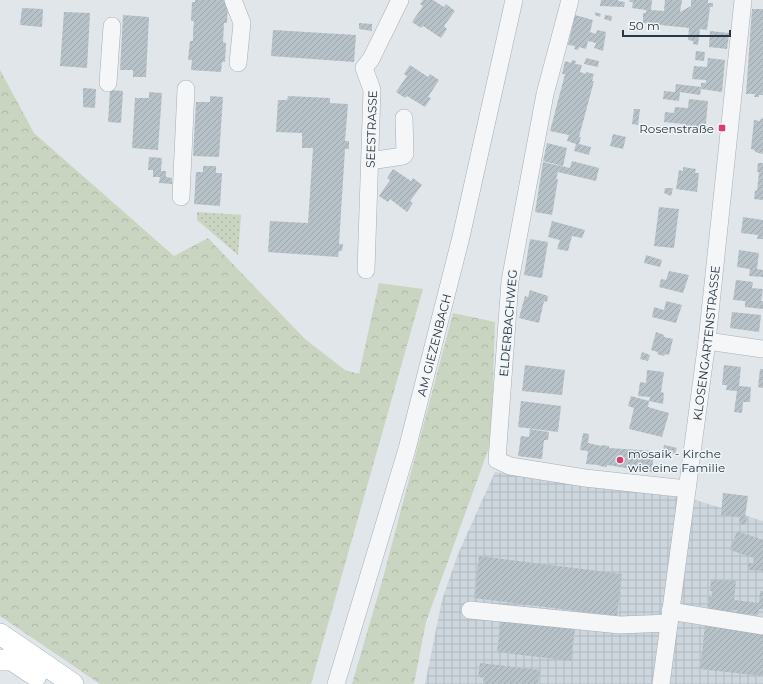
<svg xmlns="http://www.w3.org/2000/svg" width="763" height="684" viewBox="0 0 763 684" font-family="Montserrat,sans-serif">
<style>
.industrial{fill:url(#industrial-grid)}
.green{fill:url(#green-dots)}
.forest{fill:url(#forest-crowns)}
.building{fill:url(#building-hatch)}
.lines{fill:none;stroke-linecap:round;stroke-linejoin:round}
.minor-casing{stroke:#a6aeb5;stroke-width:18}
.major-casing{stroke:#9fadb7;stroke-width:22}
.minor{stroke:#f4f6f8;stroke-width:17}
.major{stroke:#fff;stroke-width:21}
.poi-dot{fill:#d83d71;stroke:#f0f5f8;stroke-width:1.5}
.labels{text-anchor:middle;dominant-baseline:central;stroke-width:3;stroke-linejoin:round;paint-order:stroke}
.poi-label{font-size:12px;fill:#283743;stroke:#f0f5f8;text-anchor:end}
.street-label{font-size:12px;fill:#283743;stroke:#f0f5f8}
</style>
<defs>
<pattern id="industrial-grid" width="8" height="8" patternUnits="userSpaceOnUse"><rect width="8" height="8" fill="#ced6dd"/><path d="M0 4h8M4 0v8" fill="none" stroke="#b1b8bf"/></pattern>
<pattern id="green-dots" width="8" height="8" patternUnits="userSpaceOnUse"><rect width="8" height="8" fill="#cad5c1"/><path d="M2 2h.1M6 6h.1" fill="none" stroke="#aeb7a7" stroke-width="1.8" stroke-linecap="round"/></pattern>
<pattern id="forest-crowns" width="20" height="18" patternUnits="userSpaceOnUse"><rect width="20" height="18" fill="#cad5c1"/><path d="M2 6a3 3 0 1 1 6 0M12 15a3 3 0 1 1 6 0" fill="none" stroke="#aeb7a7"/></pattern>
<pattern id="building-hatch" width="6" height="6" patternUnits="userSpaceOnUse"><rect width="6" height="6" fill="#b7c1c8"/><path d="M-1 1l2-2M0 6l6-6M5 7l2-2" fill="none" stroke="#9da6ad"/></pattern>
</defs>
<rect width="100%" height="100%" fill="#e1e6ea"/>
<path class="industrial" d="M495,472L673,493L763,521V684H425L442,600L458,554Z"/>
<path class="green" d="M197,212L241,215L238,255L197,220Z"/>
<path class="forest" d="M0,70L34,133L174,256L208,238L305,339L345,370L359,374L379,283L423,289L311,684H100L0,616Z
M453,313L495,322L491,442L426,622L414,684H352L383,578Z"/>
<path class="building" d="M195,0H225V3L228,4L227,23H224L223,42L226,43L225,62H222L221,72L191,70L192,60H188L190,41H193V31L194,21H191L192,2H195Z
M423,0H433L444,7L446,4L455,11L444,26L447,29L441,38L423,26L421,28L412,22L423,6L420,4Z
M601,0H618V1L625,2L624,7L600,6Z
M630,0H652L651,10L664,11L665,0H682L680,12L691,6V0H708V3H713V7H710L707,30L700,29L698,45L693,44V41L688,40L689,28L643,23V13H646V10L632,8L633,2H629Z
M22,8L43,9L42,27L20,25Z
M752,9H763V95H759V97H754L755,94H746Z
M64,12L90,13L87,68L60,66Z
M595,12L601,14L600,17L595,15Z
M123,15L149,17L146,77H133V70H120Z
M575,15L593,20L590,32L596,34L597,30L606,32L603,51L594,48L596,43L588,41L586,49L579,47L578,50L574,49L575,46L568,45Z
M605,15L612,16L611,21L604,19Z
M359,23L372,24V31L359,29Z
M273,30L356,35L354,62L271,56Z
M710,31L729,33L727,49L709,47Z
M696,51L705,52L704,61L695,60Z
M586,58L599,61L598,67L584,64Z
M708,58L725,60L722,92L701,89L700,95L680,92L679,101L663,99L664,91L675,92L676,84L701,87V83H706V80L692,79L694,66L707,67Z
M572,60L576,61L575,64L582,65L580,72L586,74V72L594,74L592,81H594L579,137H581L579,144L591,147L589,155L574,151L576,144L567,141L569,135L550,131L565,74H562L565,61L571,63Z
M410,65L428,77L430,74L439,80L428,97L431,98L425,107L407,96L405,98L396,92L407,76L404,74Z
M83,88L96,89L95,108L83,107Z
M110,90L123,91L121,123L108,122Z
M149,92L162,93L158,150L132,148L135,98H149Z
M210,96L223,97L219,157L193,156L196,102H210Z
M288,96L330,98V103L348,104L345,141H349V149H345L339,244H343L342,251H339L338,257L268,252L270,221L308,223L313,148H302V133L276,132L278,100H287Z
M689,99L708,101L705,133L686,130V127L682,126L683,124L664,122L665,112L674,113L675,107L688,108Z
M634,109H640L638,125L632,124Z
M761,118L763,119V154L755,152V150L751,149L754,120L760,121Z
M613,134L626,137L623,149L610,146Z
M547,143L567,148L563,166L543,161Z
M149,157L162,158L161,171H166V177L172,178V184L159,183L160,177H153V170H148Z
M572,161L599,168L596,181L558,172L556,179H558L552,215L535,212L543,162L570,168Z
M758,163H763V200L754,199L755,190L757,191L759,172H757Z
M203,166H216V173H222L220,206L194,204L196,172H203Z
M683,167L696,169L695,173H699L697,192L676,189L679,170L683,171Z
M393,169L411,181L413,178L422,185L410,201L413,203L407,212L390,199L388,202L379,196L390,180L387,178Z
M665,188H673L671,196L664,193Z
M659,207L679,209L674,248L654,246Z
M743,217L763,220V239H757L758,235L741,233Z
M552,221L585,230L582,238L572,236L568,251L557,249L560,240L548,237Z
M530,239L548,242L542,278L524,275Z
M739,250L759,253L757,269L763,270V277L749,276L750,269L737,267Z
M646,255L662,260L660,267L644,263Z
M669,271L689,275L683,293L659,287L661,279L666,280Z
M736,280L753,282L752,288L763,289L761,301H763V309L745,307V301L733,300Z
M530,290L548,296L547,302L544,301L539,323L519,318L525,296L528,297Z
M666,301L682,305L676,323L652,317L654,307L664,310Z
M732,312L761,315L759,332L730,328Z
M656,332L664,335V337L673,339L669,355L665,354L664,356L657,354L658,352L651,350Z
M642,352L650,355L648,361L640,359Z
M525,365L565,370L562,395L522,391Z
M724,365L741,367L739,386L751,387L750,402H743L742,413L734,412L737,391L726,390L727,385H722Z
M760,369H763V388L758,387Z
M647,370L664,372L661,392L664,393L663,404L649,401L650,397L638,396L640,382L646,383Z
M631,396L649,401L648,407L669,413L662,437L629,429L634,408L628,406Z
M521,401L561,406L558,432L518,427Z
M530,429L549,432L548,440H544L542,459L518,456L521,436L529,437Z
M583,433L589,434L588,443L601,446L602,445L609,446V448L654,451L652,472L607,465V467L599,466V465L586,464L588,451L580,450Z
M664,445L677,448L675,454L663,451Z
M723,493L748,496L745,517H747L746,525L739,524L740,517L721,515Z
M737,531L763,540V571L748,570V563H753L754,558L730,550Z
M479,556L622,574L617,616L474,598Z
M711,579L736,581L734,600L759,603L760,591H763V609H759L758,615L737,613V610H733L732,612L708,609L709,597H712V591H710Z
M501,620L575,629L571,661L497,652Z
M705,626L763,633V676L700,669Z
M480,663L540,670L538,684H483L484,678L478,677Z"/>
<g class="lines">
<g class="minor-casing">
<g id="minor">
<path d="M233,0L242,23L238,63"/>
<path d="M570,0L545,94L510,281L497,460L510,466L585,478L687,489"/>
<path d="M108,83L112,26"/>
<path d="M370,161L403,156L405,154L404,118"/>
<path d="M181,197L186,89"/>
<path id="s1" d="M366,270L372,90L364,68L371,59L400,0"/>
<path d="M707,341L763,349"/>
<path d="M470,610L620,625L669,623"/>
<path d="M670,611L763,626"/>
<path id="s2" d="M336,684L407,449L461,237L514,0"/>
<path id="s3" d="M661,684L707,341L743,0"/>
</g>
</g>
<g class="major-casing">
<path id="major" d="M0,634L73,684
M0,660H12L36,676"/>
</g>
<use href="#minor" class="minor"/>
<use href="#major" class="major"/>
</g>
<g class="poi-dot">
<rect x="718" y="124" width="8" height="8" rx="2"/>
<circle cx="620" cy="460" r="4"/>
</g>
<g class="labels">
<g class="poi-label">
<text x="714" y="128">Rosenstraße</text>
<text x="628" y="453" text-anchor="start">mosaik - Kirche<tspan x="628" dy="14">wie eine Familie</tspan></text>
</g>
<g class="street-label">
<text stroke="none"><textPath href="#s1" startOffset="141">SEESTRASSE</textPath></text>
<text transform="translate(508 323) rotate(-85)">ELDERBACHWEG</text>
<text stroke="none"><textPath href="#s3" startOffset="344">KLOSENGARTENSTRASSE</textPath></text>
<text stroke="none"><textPath href="#s2" startOffset="353">AM GIEZENBACH</textPath></text>
</g>
</g>
<path d="M623 30v6h107v-6" fill="none" stroke="#283743" stroke-width="2"/>
<text x="629" y="30" font-size="12" fill="#283743" stroke="#f0f5f8" stroke-width="3" paint-order="stroke">50 m</text>
</svg>
